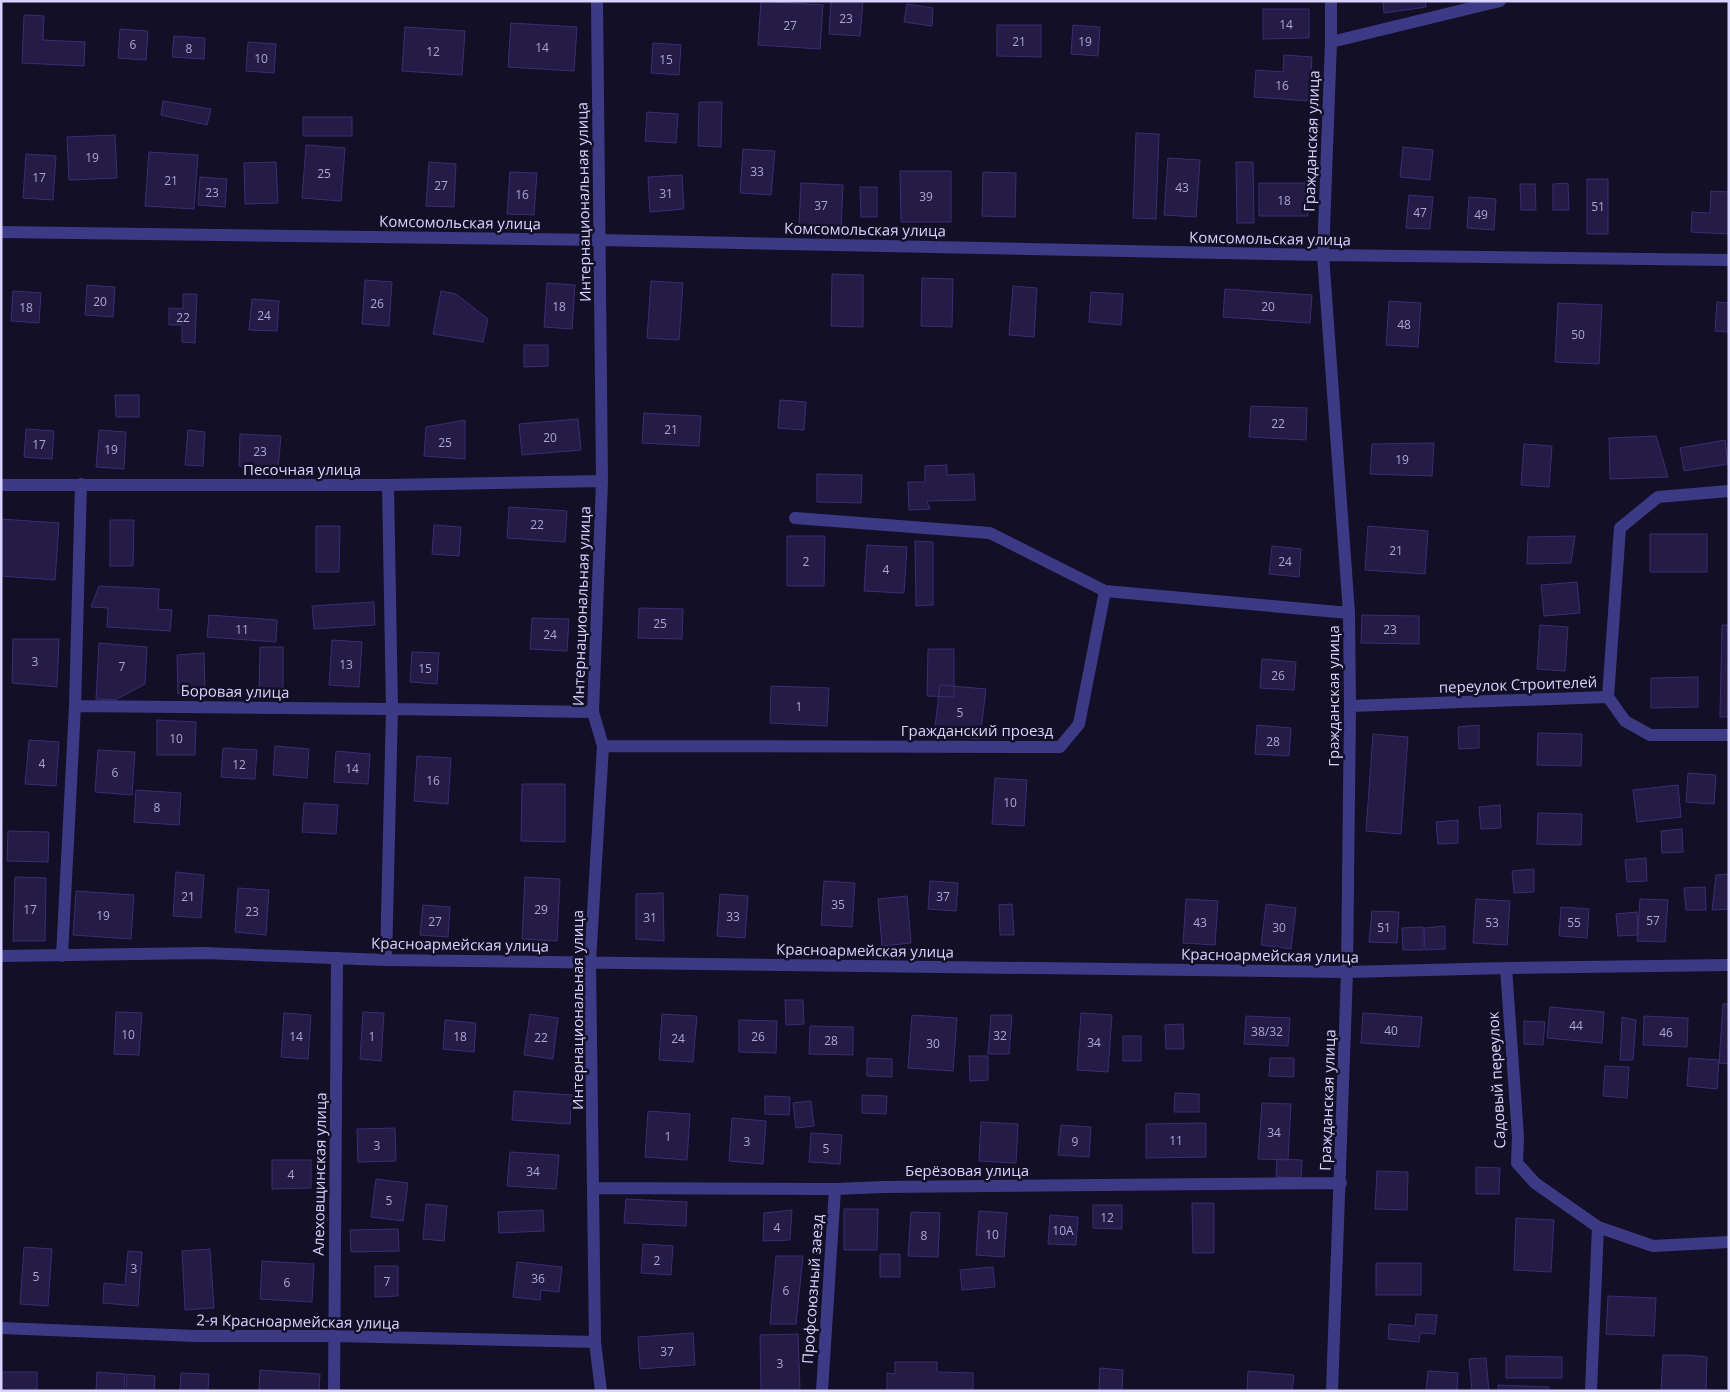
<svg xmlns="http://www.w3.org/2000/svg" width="1730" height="1392" viewBox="0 0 1730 1392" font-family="'Open Sans',sans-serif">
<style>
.building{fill:#241b47;stroke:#3b2d73}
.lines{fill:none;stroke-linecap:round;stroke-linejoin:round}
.minor{stroke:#3d3a85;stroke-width:12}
.labels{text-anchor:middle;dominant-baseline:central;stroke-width:5;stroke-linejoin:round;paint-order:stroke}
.number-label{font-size:12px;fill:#aca6d1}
.street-label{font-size:15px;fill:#d9d4ff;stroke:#130f26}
</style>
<rect width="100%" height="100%" fill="#130f26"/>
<path class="building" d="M761,1L823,5L820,49L758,45Z
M831,1H863L860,36L829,34Z
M1383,1H1425L1426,7L1384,13Z
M907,4L933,8L932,26L904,22Z
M1263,9H1309V38L1263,39Z
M24,15L44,16L43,40L85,42L84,66L22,63Z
M511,23L577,27L574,71L508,67Z
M997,25H1041V57L997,56Z
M1073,25L1100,27L1098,56L1071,54Z
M405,27L465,31L462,75L402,71Z
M120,29L148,31L146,60L118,58Z
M174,36L205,38L204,59L172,57Z
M248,42L276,44L274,73L246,71Z
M653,43L681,45L679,75L651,73Z
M1284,55L1312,57L1309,101L1254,97L1256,70L1283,72Z
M163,101L211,109L207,125L161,115Z
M699,102H722L721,147L698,146Z
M647,112L678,114L676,143L645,141Z
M303,117H352V136H303Z
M1136,133L1159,134L1156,219L1133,218Z
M115,135L117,178L69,180L67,137Z
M306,145L345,148L341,201L302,198Z
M1403,147L1433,150L1430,180L1400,177Z
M743,149L775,151L771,195L740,193Z
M149,152L198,155L194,209L145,206Z
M26,154L56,156L53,200L23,198Z
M1168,158L1200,160L1196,217L1164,215Z
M276,162L278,203L245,204L244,163Z
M429,162L456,164L454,207L426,206Z
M1236,162H1253L1254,223H1237Z
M900,171H951V222H901Z
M510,172L537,173L534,215L507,214Z
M983,172L1016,173L1015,217L982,216Z
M682,175L684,209L650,212L648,177Z
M200,177L227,179L225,207L198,205Z
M1587,179H1608V234H1587Z
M801,183L843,185L841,228L799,226Z
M1259,183H1308V216H1259Z
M1568,183L1569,210H1553V184Z
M1520,184H1535L1536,210H1521Z
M860,187H877V217H861Z
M1711,191L1729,192V234L1691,232L1692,212L1710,213Z
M1409,195L1433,197L1430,229L1406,228Z
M1469,197L1496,199L1494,230L1467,228Z
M832,274L863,275V327L831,326Z
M922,278L953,279L952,327L921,326Z
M365,280L392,282L389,326L362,324Z
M651,281L683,283L679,340L647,338Z
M547,283L575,285L572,329L544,327Z
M87,285L115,287L113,317L85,315Z
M1013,286L1037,288L1034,337L1009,335Z
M1225,289L1312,295L1310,323L1223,317Z
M13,291L41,293L39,323L11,321Z
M441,291L456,294L488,319L483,342L433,334Z
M1091,292L1123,294L1121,325L1089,322Z
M183,294H197L195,343L182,342V325H169V308L183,309Z
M252,299L279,301L277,331L249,330Z
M1389,301L1421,303L1418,347L1386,345Z
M1717,302L1729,303V332L1715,331Z
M1558,303L1602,305L1599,364L1555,362Z
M524,345H548V366L524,367Z
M115,395H139V417H116Z
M780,400L806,402L804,430L778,428Z
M1251,406L1307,408L1306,440L1249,437Z
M644,413L701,416L699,446L642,443Z
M578,419L581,450L522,455L519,424Z
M465,420V459L424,456L426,427Z
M26,429L54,431L52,459L24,457Z
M99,430L126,432L124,469L96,467Z
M188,430L205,432L203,466L185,465Z
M240,434L281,436L278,469L239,466Z
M1656,436L1668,477L1610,479L1609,438Z
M1725,440L1728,464L1684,471L1680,448Z
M1434,443L1432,476L1370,474L1372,444Z
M1524,444L1552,446L1549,487L1521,485Z
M947,465V475L974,474L975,500L927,501L930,509L909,510L908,482H925V466Z
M817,474L862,475L861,503L817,502Z
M509,507L567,511L565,542L507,538Z
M1,519L59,523L55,580L1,576Z
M110,520H134L133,566H110Z
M434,525L461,527L459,556L432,554Z
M316,526H340L339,572H316Z
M1368,526L1428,531L1425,574L1365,570Z
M1650,534H1707V572H1650Z
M787,536H825L824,586H787Z
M1575,536L1571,563L1527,564L1528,537Z
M915,541L933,542V605L916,606Z
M867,545L907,547L904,593L864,591Z
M1272,546L1301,549L1299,577L1269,574Z
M1577,582L1580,613L1544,616L1541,585Z
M99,586L159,589L158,609L172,610L170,631L107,627L108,608L91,607Z
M374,602L375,625L314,629L312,606Z
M639,608L683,609L682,639L638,638Z
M209,615L277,620L276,642L207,637Z
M1362,615L1419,616V644L1361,643Z
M532,618L569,619L567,651L530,649Z
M1540,625L1568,627L1565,671L1537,669Z
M1722,625H1729V717H1720Z
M13,639H59L57,687L12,683Z
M332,640L362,642L359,687L329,685Z
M99,643L147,647L145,684L115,700L96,699Z
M260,647H283V694H259Z
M928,649H954V697L927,696Z
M412,652L439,653L437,684L410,682Z
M204,653L205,694H178L177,655Z
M1262,659L1296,662L1294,690L1260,688Z
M1698,677V707L1651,708V678Z
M940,685L986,689L980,739L934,735Z
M771,686L829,688L827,726L770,723Z
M157,720L196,722L195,755H157Z
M1257,725L1291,728L1289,756L1255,754Z
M1479,725V748L1459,749L1458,727Z
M1538,733L1582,734L1581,766L1537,765Z
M1373,734L1408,737L1401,834L1366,831Z
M29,740L59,742L56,786L25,784Z
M275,746L309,749L307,778L273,775Z
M223,748L257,750L255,779L221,777Z
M98,750L135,752L132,795L95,792Z
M336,751L370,754L368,784L334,782Z
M417,756L451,758L448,804L414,801Z
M1688,773L1716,775L1714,804L1686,802Z
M995,778L1027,780L1024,826L992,824Z
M522,784H565V842L521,841Z
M1678,785L1681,817L1637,822L1633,790Z
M136,790L181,793L179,825L134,822Z
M304,803L338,805L336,834L302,832Z
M1500,805L1501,828L1481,829L1479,807Z
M1538,813L1582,814L1581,845L1537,844Z
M1458,820V843L1438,844L1436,822Z
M1682,829L1683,852L1662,853L1661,831Z
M8,831L49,832L48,862L7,861Z
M1646,858L1647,881L1627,882L1625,860Z
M1534,869V892L1514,893L1512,871Z
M176,872L204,875L201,918L173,916Z
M1729,874V909L1712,910L1716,875Z
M15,877L46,878L45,941H13Z
M525,877L560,879L557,941L522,939Z
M824,881L855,883L852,927L821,925Z
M930,881L958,883L956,911L928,909Z
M1705,887L1706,910H1686L1684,888Z
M238,888L269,890L266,935L235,932Z
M76,891L134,895L131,939L73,935Z
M663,893L664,941L636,939V894Z
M720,894L748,896L745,938L717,936Z
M907,896L911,943L882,946L878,899Z
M1186,899L1218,901L1215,945L1183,943Z
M1476,899L1510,901L1507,945L1473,943Z
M1640,899L1668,900L1665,942L1637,941Z
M1012,904L1014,935H1000L999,905Z
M1266,904L1296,908L1291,949L1261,945Z
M423,905L450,907L448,937L420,935Z
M1561,907L1589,909L1587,938L1559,936Z
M1372,911L1399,912L1397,943L1369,942Z
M1637,912L1638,935L1618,936L1616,914Z
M1445,926V949L1425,950L1424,928Z
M1423,927V950H1403L1402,928Z
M785,1000H803L804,1024L786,1025Z
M1723,1004H1729V1064L1719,1063Z
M1550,1007L1604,1012L1602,1043L1547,1038Z
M116,1012L142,1013L139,1055L114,1054Z
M363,1012L384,1013L381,1061L360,1059Z
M284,1013L311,1015L308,1059L281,1057Z
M1081,1013L1112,1015L1108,1072L1077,1070Z
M1363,1013L1422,1017L1419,1047L1361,1043Z
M530,1014L558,1018L553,1059L524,1055Z
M662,1014L697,1016L693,1062L659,1060Z
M912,1015L957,1018L953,1071L908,1068Z
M991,1015H1012L1009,1054H988Z
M1246,1016L1290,1018L1288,1046L1244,1044Z
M1644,1016L1688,1018L1687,1047L1643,1045Z
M1622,1017L1636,1020L1633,1060H1620Z
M445,1020L476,1023L474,1052L443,1049Z
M739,1020L777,1021L776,1053L739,1052Z
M1524,1021L1545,1022L1543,1045L1524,1044Z
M1183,1024L1184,1049H1166L1165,1025Z
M810,1026L853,1027V1055L809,1054Z
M1123,1036H1141V1061H1123Z
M969,1056H988V1080L970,1081Z
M867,1058L892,1059V1077L867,1076Z
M1270,1058H1294V1077L1269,1076Z
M1689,1058L1719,1060L1717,1089L1687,1086Z
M1605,1066L1629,1067L1627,1098L1603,1096Z
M514,1091L572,1095L570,1124L512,1120Z
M1175,1093L1199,1094V1112H1174Z
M862,1095L887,1096L886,1114L862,1113Z
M765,1096L790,1097L789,1115L765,1114Z
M811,1101L814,1126L796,1128L793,1103Z
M1262,1103L1291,1104L1288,1160L1258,1159Z
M648,1111L690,1114L687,1160L645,1157Z
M732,1118L766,1121L763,1164L729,1161Z
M981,1122L1018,1124L1016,1163L979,1161Z
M1206,1123V1157L1146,1158V1124Z
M1061,1125L1091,1127L1089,1157L1058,1155Z
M395,1128L396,1161L358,1162L357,1129Z
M811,1133L842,1135L840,1164L809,1162Z
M510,1152L559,1155L556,1189L507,1186Z
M1277,1159L1302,1160L1301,1178L1276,1177Z
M272,1160H311V1188L272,1189Z
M1476,1167L1500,1168L1499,1194H1476Z
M1377,1171L1408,1172L1407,1210L1375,1209Z
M376,1179L408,1183L403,1221L371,1217Z
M626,1199L687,1202L686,1226L624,1223Z
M1192,1203H1214V1253H1193Z
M426,1204L447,1206L444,1241L423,1239Z
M1093,1205H1122V1229L1093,1228Z
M844,1209H878L877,1250H844Z
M543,1210L544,1231L499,1233L498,1212Z
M792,1210L790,1240L763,1241L764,1213Z
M979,1211L1007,1213L1004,1257L976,1255Z
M911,1212L940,1213L938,1257L908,1256Z
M1050,1215L1078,1217L1076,1245L1048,1244Z
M1516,1218L1554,1220L1551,1272L1514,1270Z
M398,1229L399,1251L351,1252L350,1230Z
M643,1244L673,1246L671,1275L641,1273Z
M24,1247L52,1249L48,1306L20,1304Z
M210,1249L214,1308L185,1310L182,1251Z
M128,1251L142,1252L138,1306L103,1303L104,1283L125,1285Z
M880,1254H900V1277H880Z
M776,1256H803L796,1324H770Z
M262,1261L314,1264L312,1302L260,1299Z
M517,1262L562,1267L559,1292L541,1290L540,1300L513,1297Z
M1376,1263H1421V1295H1376Z
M375,1266H398V1296L375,1297Z
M993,1267L995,1287L962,1290L960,1270Z
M1608,1296L1656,1298L1654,1336L1606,1334Z
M1416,1314L1437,1315L1435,1334L1420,1333L1419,1342L1388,1339L1389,1324L1415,1326Z
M693,1333L695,1365L640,1369L638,1337Z
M798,1334L800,1391H761L760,1335Z
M1663,1355H1687L1707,1357L1706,1391H1661Z
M1506,1356L1562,1357V1378H1506Z
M1486,1358L1489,1391H1472L1469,1359Z
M895,1362H937V1372L973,1373V1391H887V1373L895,1374Z
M1100,1368L1123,1370L1122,1391H1099Z
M260,1370L320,1374L319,1391H259Z
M1248,1371L1294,1375L1292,1391H1247Z
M1428,1371L1458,1373L1457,1391H1426Z
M1,1372H37V1391H1Z
M97,1372L125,1374L124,1391H96Z
M181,1373L209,1374L208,1391H180Z
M127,1374L155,1376L154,1391H126Z
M1498,1385L1549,1387V1391H1498Z"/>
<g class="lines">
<path class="minor" d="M597,1L602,481L593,712L603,746L590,962L595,1342L601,1391
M1331,1V42L1323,255L1349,613L1350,706L1347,972L1332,1391
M1331,42L1500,1
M1,232L599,240L1323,255L1729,260
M81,484L75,706L392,709L388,485
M1,485H388L602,481
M795,518L990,533L1105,591
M1608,697L1625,721L1650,735H1729
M1350,706L1608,697L1620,528L1658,497L1729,491
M603,746L1060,747L1079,724L1105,591L1349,613
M1,956L204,953L386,960L1347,972L1506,968L1729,965
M62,956L75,706
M386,960L392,709L593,712
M1506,968L1518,1137L1517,1163L1535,1183L1598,1227L1591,1391
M593,1188L835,1189L883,1187L1341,1183
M1598,1227L1653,1246L1729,1242
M1,1328L195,1336H334L595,1342
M334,1391L337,958
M822,1391L835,1189"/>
</g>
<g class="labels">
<g class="number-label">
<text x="846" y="18">23</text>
<text x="1286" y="24">14</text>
<text x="790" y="25">27</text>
<text x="1019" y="41">21</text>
<text x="1085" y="41">19</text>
<text x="133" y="44">6</text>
<text x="542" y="47">14</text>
<text x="189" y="48">8</text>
<text x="433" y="51">12</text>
<text x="261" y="58">10</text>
<text x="666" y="59">15</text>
<text x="1282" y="85">16</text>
<text x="92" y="157">19</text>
<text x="757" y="171">33</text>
<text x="324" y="173">25</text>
<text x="39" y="177">17</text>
<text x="171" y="180">21</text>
<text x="441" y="185">27</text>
<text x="1182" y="187">43</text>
<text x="212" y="192">23</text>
<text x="666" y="193">31</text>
<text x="522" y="194">16</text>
<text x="926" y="196">39</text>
<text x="1284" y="200">18</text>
<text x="821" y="205">37</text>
<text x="1598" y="206">51</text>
<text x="1420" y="212">47</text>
<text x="1481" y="214">49</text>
<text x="100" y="301">20</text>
<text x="377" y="303">26</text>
<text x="559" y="306">18</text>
<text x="1268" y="306">20</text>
<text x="26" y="307">18</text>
<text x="264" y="315">24</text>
<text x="183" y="317">22</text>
<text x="1404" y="324">48</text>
<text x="1578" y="334">50</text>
<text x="1278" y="423">22</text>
<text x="671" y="429">21</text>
<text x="550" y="437">20</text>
<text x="445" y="442">25</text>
<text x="39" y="444">17</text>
<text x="111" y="449">19</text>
<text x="260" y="451">23</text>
<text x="1402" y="459">19</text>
<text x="537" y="524">22</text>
<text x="1396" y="550">21</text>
<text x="806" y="561">2</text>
<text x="1285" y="561">24</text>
<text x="886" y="569">4</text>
<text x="660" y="623">25</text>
<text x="242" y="629">11</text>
<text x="1390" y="629">23</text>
<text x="550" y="634">24</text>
<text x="35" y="661">3</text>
<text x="346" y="664">13</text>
<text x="122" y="666">7</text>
<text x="425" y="668">15</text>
<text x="1278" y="675">26</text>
<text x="799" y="706">1</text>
<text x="960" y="712">5</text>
<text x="176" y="738">10</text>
<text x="1273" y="741">28</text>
<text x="42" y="763">4</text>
<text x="239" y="764">12</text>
<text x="352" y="768">14</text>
<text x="115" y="772">6</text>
<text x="433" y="780">16</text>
<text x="1010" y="802">10</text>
<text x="157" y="807">8</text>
<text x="188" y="896">21</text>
<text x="943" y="896">37</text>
<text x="838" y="904">35</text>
<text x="30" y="909">17</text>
<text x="541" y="909">29</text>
<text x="252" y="911">23</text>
<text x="103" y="915">19</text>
<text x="733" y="916">33</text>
<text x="650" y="917">31</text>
<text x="1653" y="920">57</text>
<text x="435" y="921">27</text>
<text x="1200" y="922">43</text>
<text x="1492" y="922">53</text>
<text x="1574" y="922">55</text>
<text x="1279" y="927">30</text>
<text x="1384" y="927">51</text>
<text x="1576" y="1025">44</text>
<text x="1391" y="1030">40</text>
<text x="1267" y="1031">38/32</text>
<text x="1666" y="1032">46</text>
<text x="128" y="1034">10</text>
<text x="1000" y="1035">32</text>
<text x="296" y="1036">14</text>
<text x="372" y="1036">1</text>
<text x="460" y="1036">18</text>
<text x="758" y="1036">26</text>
<text x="541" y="1037">22</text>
<text x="678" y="1038">24</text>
<text x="831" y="1040">28</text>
<text x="1094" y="1042">34</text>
<text x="933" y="1043">30</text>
<text x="1274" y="1132">34</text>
<text x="668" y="1136">1</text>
<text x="1176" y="1140">11</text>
<text x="747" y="1141">3</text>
<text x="1075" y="1141">9</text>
<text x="377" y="1145">3</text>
<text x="826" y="1148">5</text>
<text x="533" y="1171">34</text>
<text x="291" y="1174">4</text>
<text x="389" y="1200">5</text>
<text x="1107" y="1217">12</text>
<text x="777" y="1227">4</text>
<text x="1063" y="1230">10А</text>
<text x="992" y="1234">10</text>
<text x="924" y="1235">8</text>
<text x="657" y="1260">2</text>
<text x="134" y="1268">3</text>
<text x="36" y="1276">5</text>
<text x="538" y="1278">36</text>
<text x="387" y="1281">7</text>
<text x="287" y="1282">6</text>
<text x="786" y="1290">6</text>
<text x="667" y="1351">37</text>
<text x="780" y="1363">3</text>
</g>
<g class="street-label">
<text transform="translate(1311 141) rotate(-88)">Гражданская улица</text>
<text transform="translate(583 202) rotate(-91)">Интернациональная улица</text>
<text transform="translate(460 222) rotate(1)">Комсомольская улица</text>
<text transform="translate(865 229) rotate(1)">Комсомольская улица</text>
<text transform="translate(1270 238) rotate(1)">Комсомольская улица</text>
<text x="302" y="469">Песочная улица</text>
<text transform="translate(581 606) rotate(-88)">Интернациональная улица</text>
<text transform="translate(1518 684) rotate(-2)">переулок Строителей</text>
<text transform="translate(235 691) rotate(1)">Боровая улица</text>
<text transform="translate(1333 696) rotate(-90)">Гражданская улица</text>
<text x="977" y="730">Гражданский проезд</text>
<text transform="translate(460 944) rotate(1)">Красноармейская улица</text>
<text transform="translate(865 950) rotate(1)">Красноармейская улица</text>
<text transform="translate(1270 955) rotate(1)">Красноармейская улица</text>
<text transform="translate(577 1010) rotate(-90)">Интернациональная улица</text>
<text transform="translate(1496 1080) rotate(-93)">Садовый переулок</text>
<text transform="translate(1327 1100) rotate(-88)">Гражданская улица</text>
<text x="967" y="1170">Берёзовая улица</text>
<text transform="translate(319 1174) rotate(-89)">Алеховщинская улица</text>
<text transform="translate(812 1289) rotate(-86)">Профсоюзный заезд</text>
<text transform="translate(298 1321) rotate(1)">2-я Красноармейская улица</text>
</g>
</g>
<rect width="1730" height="1392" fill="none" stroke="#d9d4ff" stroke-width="5"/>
</svg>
